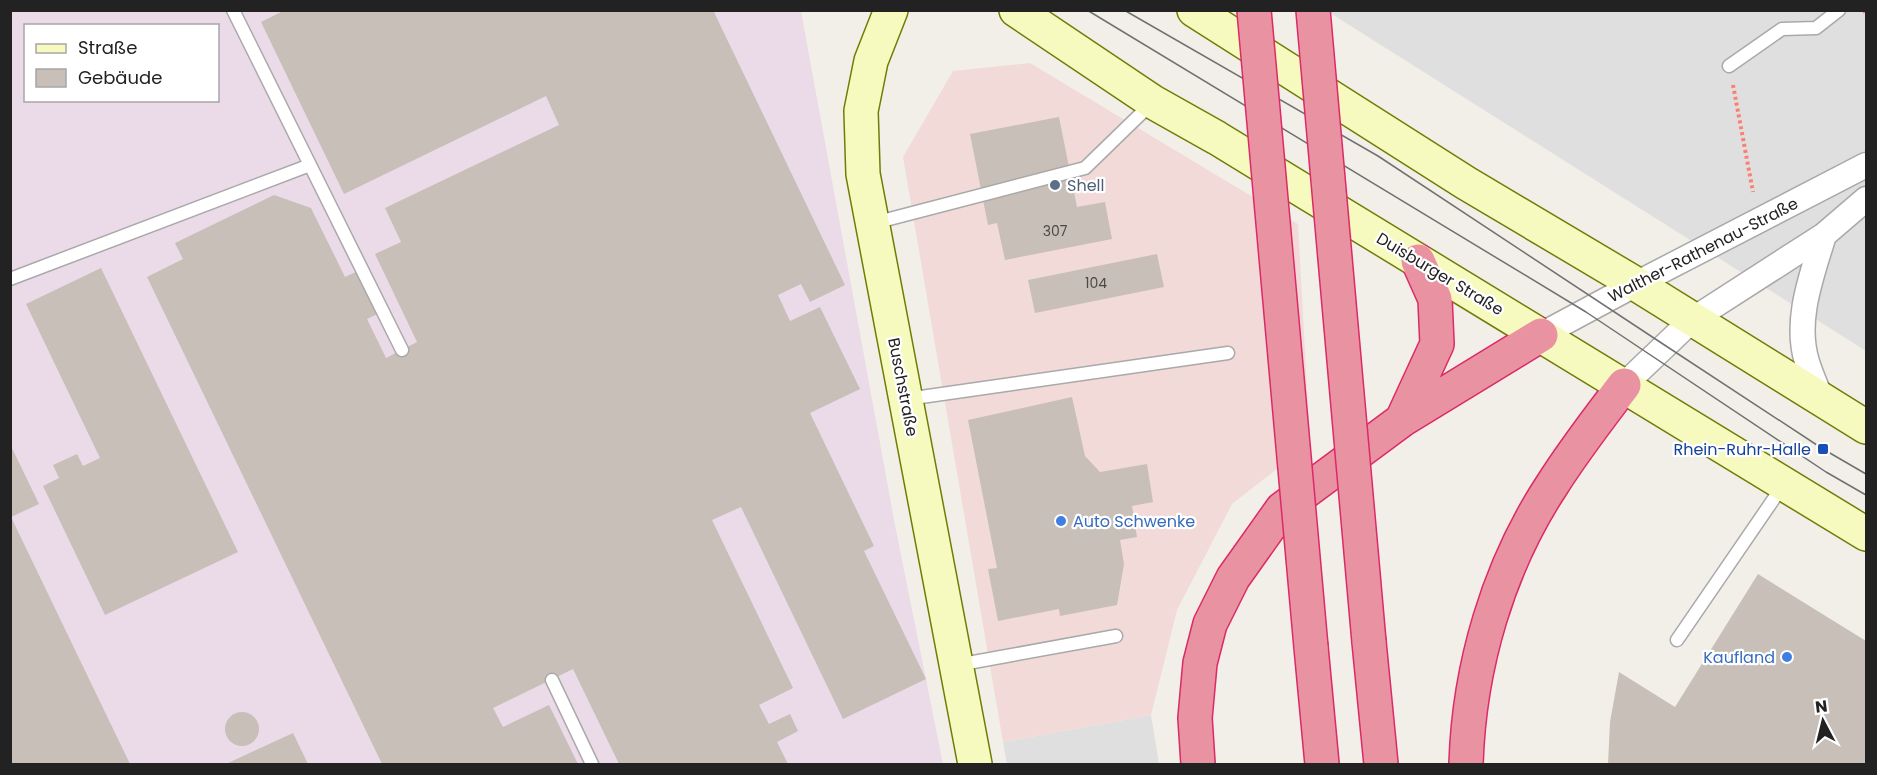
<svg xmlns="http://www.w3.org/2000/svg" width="1877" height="775" viewBox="0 0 1877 775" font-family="Poppins,sans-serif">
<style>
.residential{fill:#e0dfdf}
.commercial{fill:#f2dad9}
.industrial{fill:#ebdbe8;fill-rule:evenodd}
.building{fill:#c7bfb8}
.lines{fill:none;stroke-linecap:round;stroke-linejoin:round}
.lane-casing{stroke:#a9a9a9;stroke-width:15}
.street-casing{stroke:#a9a9a9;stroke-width:27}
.secondary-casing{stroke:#707d05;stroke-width:36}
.highway-casing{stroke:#dc2a67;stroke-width:36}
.path{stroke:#fa8072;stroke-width:4;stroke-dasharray:3 3;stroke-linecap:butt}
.lane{stroke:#fff;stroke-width:12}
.street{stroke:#fff;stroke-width:24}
.secondary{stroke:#f7fabf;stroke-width:33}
.highway{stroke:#e892a2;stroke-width:33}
.tram{stroke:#707070;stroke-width:1.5}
.highway-bridge-casing{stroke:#dc2a67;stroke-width:36;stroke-linecap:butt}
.highway-bridge{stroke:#e892a2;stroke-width:33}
.service-dot{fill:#5c6f8a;stroke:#fff;stroke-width:2}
.transit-dot{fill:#1a4fb4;stroke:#fff;stroke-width:2}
.shop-dot{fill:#3f7fe0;stroke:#fff;stroke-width:2}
.labels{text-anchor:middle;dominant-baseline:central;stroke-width:4.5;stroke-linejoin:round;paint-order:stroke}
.number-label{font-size:14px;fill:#4b4948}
.service-label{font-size:16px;fill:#4e5e75;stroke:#fff;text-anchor:start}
.street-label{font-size:16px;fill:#222;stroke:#fff}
.transit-label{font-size:16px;fill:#164399;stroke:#fff;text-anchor:end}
.shop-label{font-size:16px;fill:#366cbe;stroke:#fff;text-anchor:start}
</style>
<rect width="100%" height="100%" fill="#f2efe9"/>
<path class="residential" d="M1327,11H1866V351Z
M1151,715L1159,764H1007L1003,742Z"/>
<path class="commercial" d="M1030,63L1298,224L1310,443L1232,504L1177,610L1151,715L1003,742L903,157L953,71Z"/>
<path class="industrial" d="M10,11H801L895,525L943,764H11ZM26,26H218V100H26Z"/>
<path class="building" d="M285,10H713L845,285L810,302L801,284L778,295L790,321L820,307L860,389L810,413L874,546L864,551L926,679L843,719L741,507L712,520L793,688L759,705L769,724L790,714L798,731L777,742L788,764H619L573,669L493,708L503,727L549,705L578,764H382L147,277L183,259L175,243L274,195L311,208L345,277L362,269L382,312L367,319L386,358L417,342L375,254L401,242L385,208L559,125L546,96L344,194L261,22Z
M1059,117L1077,207L1105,202L1112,239L1005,260L997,223L988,225L970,134Z
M1157,254L1164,287L1035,313L1028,280Z
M101,268L238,552L105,615L43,486L59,478L53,465L77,454L83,466L100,458L26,304Z
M1072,397L1085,456L1100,472L1147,464L1153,502L1132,506L1137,537L1120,540L1124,564L1117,605L1060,616L1059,609L998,621L988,569L997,568L968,420Z
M10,444L39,504L11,517L130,764H10Z
M1758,574L1866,641V764H1608L1610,722L1619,672L1675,707Z
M225 729a17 17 0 1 1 34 0a17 17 0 1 1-34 0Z
M293,733L308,764H226Z"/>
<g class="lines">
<g class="lane-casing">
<path id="lane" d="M233,10L402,350
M1729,66L1782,29L1816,28L1839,10
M874,223L1085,168L1153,102
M10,279L310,165
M907,399L1228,353
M1677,640L1784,484
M957,665L1116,636
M552,680L592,764"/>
</g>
<g class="street-casing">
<path id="street" d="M1541,335L1636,284L1866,165
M1624,385L1692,320L1824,235L1866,199
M1822,401C1817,388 1811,375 1807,362C1794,320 1812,275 1824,235"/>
</g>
<g class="secondary-casing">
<path id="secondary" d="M891,10L871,61L861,111L863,174L975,764
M1016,10L1153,102L1217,138L1866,534
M1194,10L1466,183L1636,284L1866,427"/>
</g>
<g class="highway-casing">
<path id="highway" d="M1402,420L1437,344L1435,299L1418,261
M1369,642L1381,764
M1311,647L1322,764
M1198,764L1195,718L1200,663L1210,624L1233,578L1282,509L1402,420L1541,335
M1466,764C1469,667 1498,567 1552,485C1574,450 1599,418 1624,385"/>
</g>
<path class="path" d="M1864,10L1866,14
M1733,85L1753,192"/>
<use href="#lane" class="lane"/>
<use href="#street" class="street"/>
<use href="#secondary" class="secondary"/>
<use href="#highway" class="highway"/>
<path class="tram" d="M1087,10L1586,312L1826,472L1866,495
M1124,10L1378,156L1666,346L1823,449L1866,474"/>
<g class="highway-bridge-casing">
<path id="highway-bridge" d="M1254,10L1311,647
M1313,10L1369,642"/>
</g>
<use href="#highway-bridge" class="highway-bridge"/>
</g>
<circle class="service-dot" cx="1055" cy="185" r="6"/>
<rect class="transit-dot" x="1817" y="443" width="12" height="12" rx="3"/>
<g class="shop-dot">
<circle cx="1061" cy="521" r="6"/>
<circle cx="1787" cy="657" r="6"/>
</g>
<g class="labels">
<g class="number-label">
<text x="1055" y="231">307</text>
<text x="1096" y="283">104</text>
</g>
<g class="service-label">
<text x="1067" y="185">Shell</text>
</g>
<g class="street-label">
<text transform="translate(1703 250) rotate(-27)">Walther-Rathenau-Straße</text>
<text transform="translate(1440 274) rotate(31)">Duisburger Straße</text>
<text transform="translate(903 387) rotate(79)">Buschstraße</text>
</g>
<g class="transit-label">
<text x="1811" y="449">Rhein-Ruhr-Halle</text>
</g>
<g class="shop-label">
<text x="1073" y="521">Auto Schwenke</text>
<text x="1775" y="657" text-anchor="end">Kaufland</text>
</g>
</g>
<rect width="1877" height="775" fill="none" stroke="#222222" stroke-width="24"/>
<rect x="24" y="24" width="195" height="78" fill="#ffffff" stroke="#a7a7a7" stroke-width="1.5"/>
<rect x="36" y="44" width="30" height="9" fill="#f7fabf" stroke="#a7a7a7" stroke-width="1.5"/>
<text x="78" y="54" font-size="18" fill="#222222">Straße</text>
<rect x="36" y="69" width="30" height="18" fill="#c7bfb8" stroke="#a7a7a7" stroke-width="1.5"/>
<text x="78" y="84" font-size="18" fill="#222222">Gebäude</text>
<g transform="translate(1823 721) rotate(353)" stroke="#ffffff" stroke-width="4.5" paint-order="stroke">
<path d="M0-4.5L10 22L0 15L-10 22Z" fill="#222222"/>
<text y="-9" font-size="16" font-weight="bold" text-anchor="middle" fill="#222222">N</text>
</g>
</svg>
